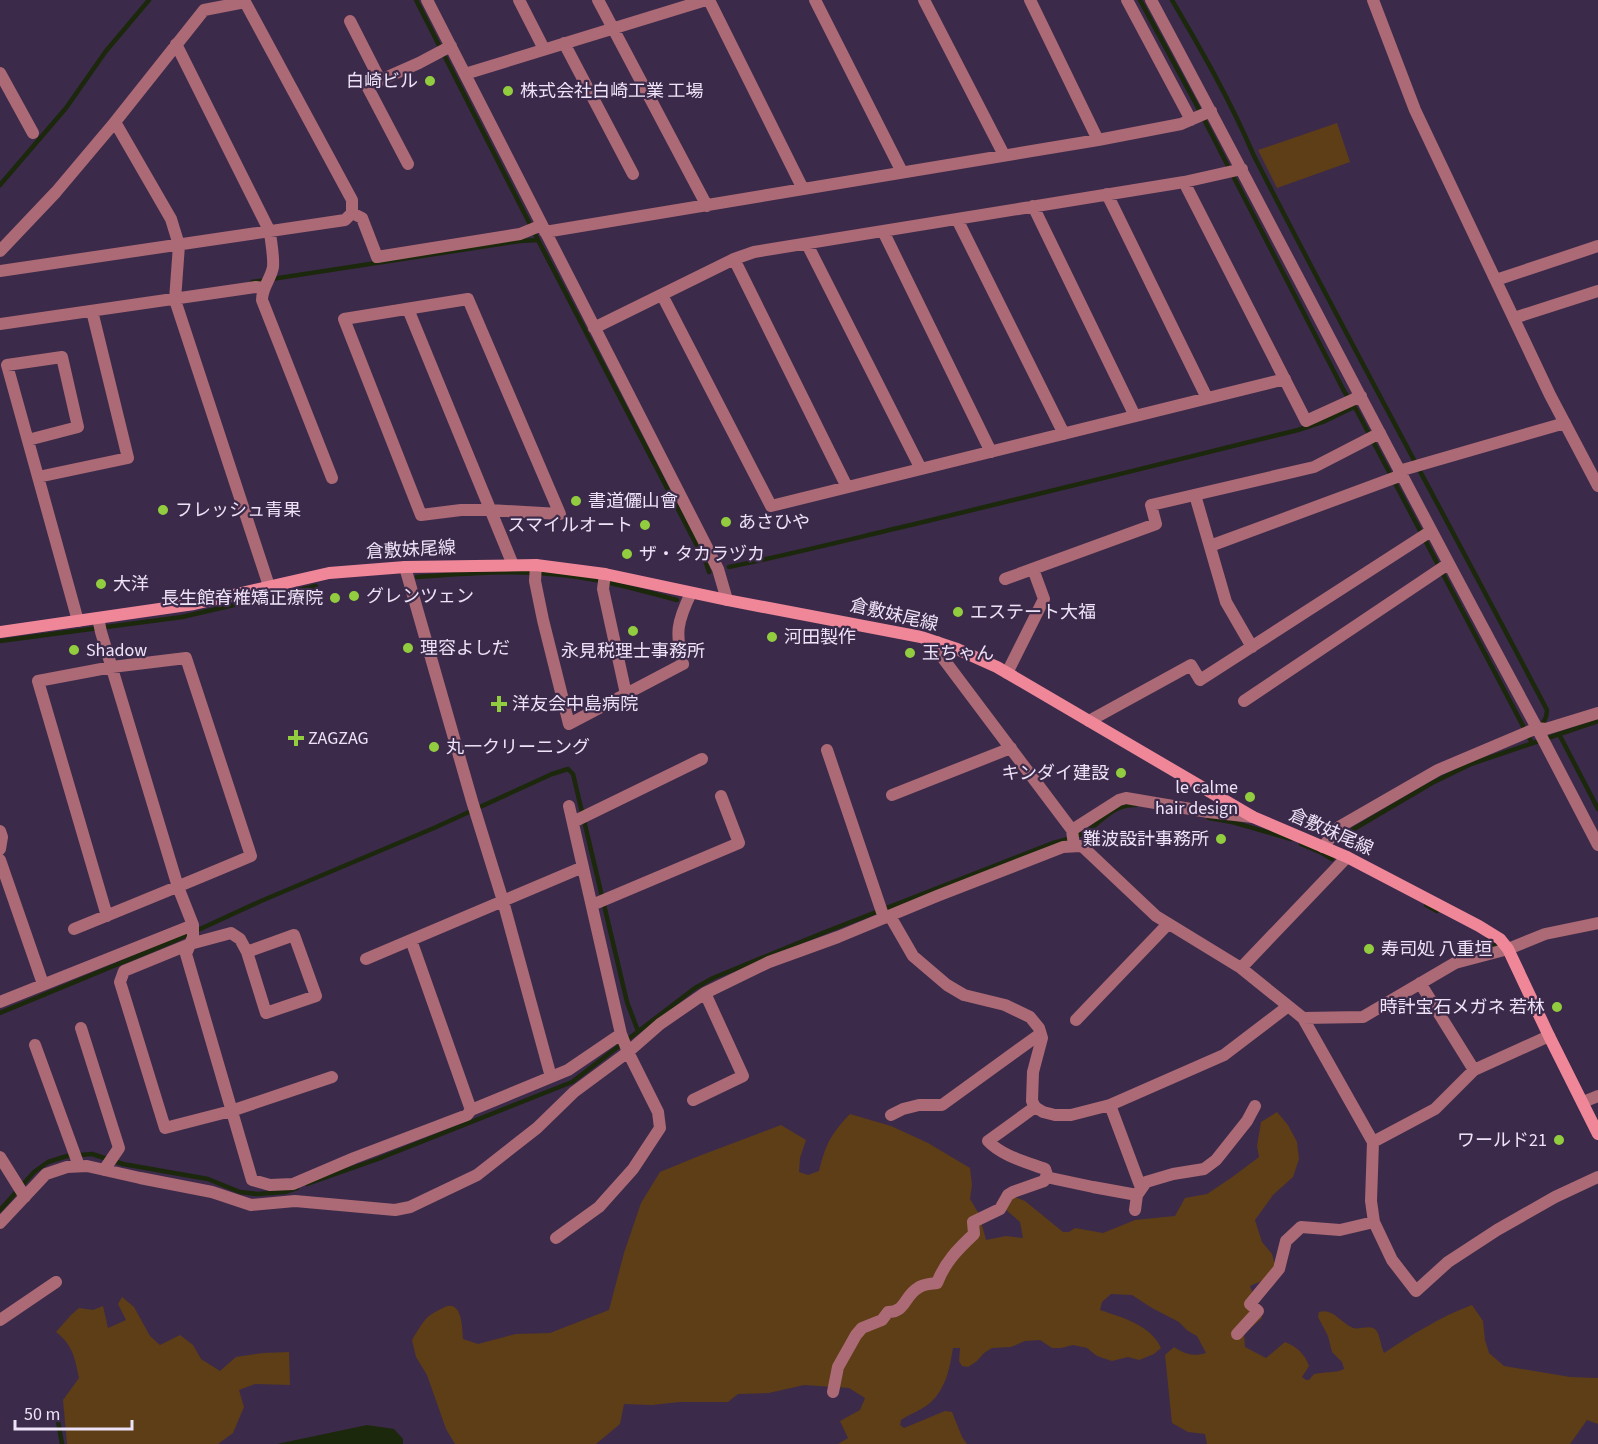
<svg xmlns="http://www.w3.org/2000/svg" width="1598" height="1444" viewBox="0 0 1598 1444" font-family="'Source Sans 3','Noto Sans JP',sans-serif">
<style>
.green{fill:#5d3e17}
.water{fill:#1b280b}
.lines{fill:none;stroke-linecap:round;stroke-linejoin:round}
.stream{stroke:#1b280b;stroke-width:4.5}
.minor{stroke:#ab6a75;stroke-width:12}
.secondary{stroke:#ef8799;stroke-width:12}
.poi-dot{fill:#92cd3f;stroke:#3c2a4a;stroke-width:2}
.labels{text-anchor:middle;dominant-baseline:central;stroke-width:4.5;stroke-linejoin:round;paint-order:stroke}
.poi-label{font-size:18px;fill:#ede2f7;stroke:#3c2a4a;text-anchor:start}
.street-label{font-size:18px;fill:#ede2f7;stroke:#3c2a4a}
</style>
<rect width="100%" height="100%" fill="#3c2a4a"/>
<path class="green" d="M1337,123L1350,162L1277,188L1258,150Z
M1277,1112L1288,1125L1297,1142L1299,1159L1293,1177L1273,1195L1255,1220L1262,1242L1272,1254L1276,1269L1264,1280L1250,1286C1254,1297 1260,1307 1262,1318L1244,1334L1245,1347L1266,1358L1285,1342C1296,1346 1305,1354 1309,1366L1302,1377L1306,1380H1309L1314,1374C1322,1372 1338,1373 1344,1369L1342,1362L1332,1352L1328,1336L1318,1317L1319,1312C1333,1308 1341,1323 1353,1328C1359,1330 1371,1324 1376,1330C1380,1335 1381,1347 1384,1353C1411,1335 1442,1316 1472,1305L1483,1321L1485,1340L1489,1353L1504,1366L1570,1377L1598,1378V1424L1587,1420L1570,1444H1207L1205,1434L1188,1432L1172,1423L1165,1355L1174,1347C1184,1354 1194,1357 1206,1353L1197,1336L1188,1331L1179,1322L1152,1308L1132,1295L1111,1294L1102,1302L1100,1310C1121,1317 1151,1325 1161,1348L1154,1354L1139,1360L1128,1357L1112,1361L1097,1356L1087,1348L1073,1345L1061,1348H1052L1040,1340L1025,1341L1011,1347L992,1348L984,1353L977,1361L968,1367L962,1366L959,1361L960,1348H953C950,1367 946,1389 930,1403C922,1410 910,1414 901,1420L900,1425L904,1428L945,1411L952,1412L962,1437L967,1444H838L848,1438L840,1421L860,1410L865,1398L849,1388L804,1385L769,1393L738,1394L728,1402H680L652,1405L624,1404L620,1424L596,1444H455L446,1429L427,1375L416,1357L412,1340C416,1333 420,1326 425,1320C429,1315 435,1312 441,1309C462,1296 462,1326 463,1339L478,1344L516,1334L550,1333L609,1310L624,1253L641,1203L660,1172L699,1156L781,1125L806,1140L800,1158L799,1172L808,1175L819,1171C826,1144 830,1135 850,1114L891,1126L928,1143L970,1168L972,1185L970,1199L979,1214L986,1240L1006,1236L1023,1238L1020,1222L1004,1208L1012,1196L1025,1201L1063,1232H1069L1075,1228L1103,1233L1135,1220L1175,1216L1185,1198L1207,1194L1231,1178L1259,1157L1257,1146L1261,1122Z
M122,1297L134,1307L150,1336L160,1345L180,1335L193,1345L201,1359L220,1371L236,1357L263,1353L289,1352L290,1385L255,1384L239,1390L244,1407L233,1433L218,1444H67L63,1400L79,1378C75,1359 73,1345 56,1332L71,1315L79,1308L93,1310L103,1306L108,1328L126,1320L118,1304Z"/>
<path class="water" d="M367,1425L394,1429L403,1439V1444H277Z"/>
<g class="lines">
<path class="stream" d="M416,0L538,240L706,563L709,572
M1140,0L1196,104L1344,391L1357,411L1532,743
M1172,0C1202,51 1231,102 1254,156C1349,342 1450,525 1547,710L1546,717L1543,723
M0,185L66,108L106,51L149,0
M252,282L520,241L538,240
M729,567C792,554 855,538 919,523C1045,493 1172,461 1298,430L1325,421L1354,407
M417,577C462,574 507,570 551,574C594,577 636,589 677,600
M0,641L182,617L316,586
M1559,734L1598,809
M1209,818L1232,822L1291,839
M1342,836L1432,783L1471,764L1598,721
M1301,844L1322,853L1324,851
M1322,853L1332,859
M1426,905L1437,911
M1487,940L1497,947
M0,1013L174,941L261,901L434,828L552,774L568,769L573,774L627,1002L638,1031
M307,1184L378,1159L572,1082L695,988L713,978L820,934L1053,843C1064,840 1077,837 1086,832C1104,820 1113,804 1136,805
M0,1210L34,1172L48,1162L67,1156L92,1154L123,1164L208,1179L240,1192L257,1194L285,1192L297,1188
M58,1421L62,1444"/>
<path class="minor" d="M427,0L718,569L727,600
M519,0L544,49
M598,0L707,206
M709,0L803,189
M815,0L902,172
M924,0L1004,155
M1030,0L1098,140
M1127,0L1191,120
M1151,0C1281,242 1406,487 1537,728L1546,729L1598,713
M1373,0L1415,110L1550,395L1598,486
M350,21L380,80
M564,43L633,174
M176,44L270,232C271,243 274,256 273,267C271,279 262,287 262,300L332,478
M0,73L33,133
M465,74L706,0
M115,122L171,219L179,245L175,300L269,586
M408,164L367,86L419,63L451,46
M1184,182L1306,421L1361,396
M1107,194L1207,398
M1033,206L1135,416
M352,213L362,218L377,257L520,234L542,225
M957,219L1064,434
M883,231L991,452
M545,232L1098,140L1181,124L1211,111
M807,244L921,469
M0,251L56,192L115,122L204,10L245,2L352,200V213L345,220L0,271
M734,259L847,487
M1496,280L1598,246
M662,295L771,506L1285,379
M468,299L560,514L490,510H461L421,515L344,319Z
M408,309L513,565
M1514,318L1598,291
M0,324L256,287L263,288
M594,328L734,259L754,252L1184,182L1242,169
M28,440L78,427L62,357L7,365L78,621
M1399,471L1565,423
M38,477L128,458L92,311
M1195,495L1226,602L1252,647
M1210,546L1402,475
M536,565L535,581L543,620L569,724L683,664C675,633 677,622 691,593
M405,567L472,801L503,901L551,1077
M605,574L603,589L626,694
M1005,579L1156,524L1151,505L1314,467L1380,433
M98,618L101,632L178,887L193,925V937L186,954L252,1180L270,1185L293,1184L354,1158L467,1115L471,1110
M937,642L939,653L1072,830L1074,846
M1007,673L1044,599L1033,569
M1244,701L1448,564
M1089,721L1191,665L1200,680L1431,531
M827,750L884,918
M892,795L1011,748
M573,822L702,759
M1072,830L1119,800L1126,798L1208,812L1253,817
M0,831L2,837L0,849
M1323,847L1339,827L1438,770L1537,728L1598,845
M0,860L43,984
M592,905L739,843L721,796
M890,916L913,956L947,985L964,995L1005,1005L1030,1017L1039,1028L1042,1038L1033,1072L1032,1101L1035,1107L1043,1112L1055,1115H1071L1110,1105L1224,1055L1287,1007
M74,929C133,905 192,881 251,856L186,658L112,667L38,681L107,916
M411,940L471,1110L568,1070L621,1034
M247,952L294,935L316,996L266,1013L247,952L240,939L231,933L190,944L124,971L120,982L165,1128L231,1111L332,1077
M366,959L583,867
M1241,968L1303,1018L1373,1142L1371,1201L1374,1222L1392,1260L1416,1291L1448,1262L1497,1230L1555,1197L1598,1177
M1420,983L1474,1070
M0,1002L193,925
M1303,1018L1363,1017L1455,963L1508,949L1545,934L1598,923
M1076,1020L1168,924
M81,1028L119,1148L104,1170
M35,1045L79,1166
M693,1100L743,1076L705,993
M1583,1102L1598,1096
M1110,1105L1141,1188
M891,1115L903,1109L919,1105H942L1040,1034
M1373,1142L1435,1109L1474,1070L1549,1036
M0,1157L25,1197
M1046,1177L1093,1187L1137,1195
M1135,1210L1137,1195L1146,1182L1173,1174L1204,1169L1216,1160L1247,1121L1255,1106
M0,1223L46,1174L67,1167L87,1166L140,1178L212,1192L251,1205L295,1201L395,1210L410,1207L477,1175L537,1128L574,1092L628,1052L660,1024L705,993L769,962L838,937L937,896L1063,847L1080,846L1084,848L1156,916L1241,968L1347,857
M556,1238L599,1207L633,1169L660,1128L658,1112L628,1052L621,1034L569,806
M0,1320L56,1282
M1237,1334L1258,1311L1250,1304L1279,1269L1286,1241L1301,1227L1340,1230L1374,1222
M833,1392L838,1367L856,1335L862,1328L882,1320L888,1312C906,1312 904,1296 918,1288C923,1284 931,1284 937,1283C945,1262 958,1249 974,1234L973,1222L1000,1209L1008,1195L1013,1192L1044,1181L1047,1175L1045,1169C1026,1162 1002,1156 988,1141L1035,1107"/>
<path class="secondary" d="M0,632L194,604L329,573L405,567L536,565L605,574L727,600L921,637L957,649L997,667L1253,817L1347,857L1479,926L1500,939L1508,949L1549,1036L1598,1134"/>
</g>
<g class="poi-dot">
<circle cx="430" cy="81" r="6"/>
<circle cx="508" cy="91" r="6"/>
<circle cx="576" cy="501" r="6"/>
<circle cx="163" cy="510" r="6"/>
<circle cx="726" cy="522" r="6"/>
<circle cx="645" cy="525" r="6"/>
<circle cx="627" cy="554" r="6"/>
<circle cx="101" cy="584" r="6"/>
<circle cx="354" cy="596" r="6"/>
<circle cx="335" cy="598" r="6"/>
<circle cx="958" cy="612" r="6"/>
<circle cx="633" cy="631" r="6"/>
<circle cx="772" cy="637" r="6"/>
<circle cx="408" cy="648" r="6"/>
<circle cx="74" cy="650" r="6"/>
<circle cx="910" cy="653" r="6"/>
<path d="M496 695h6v6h6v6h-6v6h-6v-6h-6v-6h6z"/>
<path d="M293 729h6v6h6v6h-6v6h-6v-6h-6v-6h6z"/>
<circle cx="434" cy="747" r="6"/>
<circle cx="1121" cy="773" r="6"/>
<circle cx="1250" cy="797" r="6"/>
<circle cx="1221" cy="839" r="6"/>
<circle cx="1369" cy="949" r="6"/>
<circle cx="1557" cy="1007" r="6"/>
<circle cx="1559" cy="1140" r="6"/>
</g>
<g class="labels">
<g class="poi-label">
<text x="418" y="81" text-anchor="end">白崎ビル</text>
<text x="520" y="91">株式会社白崎工業 工場</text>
<text x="588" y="501">書道儷山會</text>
<text x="175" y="510">フレッシュ青果</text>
<text x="738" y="522">あさひや</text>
<text x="633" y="525" text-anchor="end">スマイルオート</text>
<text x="639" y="554">ザ・タカラヅカ</text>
<text x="113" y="584">大洋</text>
<text x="366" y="596">グレンツェン</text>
<text x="323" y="598" text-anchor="end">長生館脊椎矯正療院</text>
<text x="970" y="612">エステート大福</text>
<text x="784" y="637">河田製作</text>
<text x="420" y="648">理容よしだ</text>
<text x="86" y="650">Shadow</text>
<text x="633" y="651" text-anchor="middle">永見税理士事務所</text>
<text x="922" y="653">玉ちゃん</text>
<text x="512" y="704">洋友会中島病院</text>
<text x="308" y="738">ZAGZAG</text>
<text x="446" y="747">丸一クリーニング</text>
<text x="1109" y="773" text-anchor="end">キンダイ建設</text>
<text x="1238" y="787" text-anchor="end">le calme<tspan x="1238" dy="21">hair design</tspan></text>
<text x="1209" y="839" text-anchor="end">難波設計事務所</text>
<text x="1381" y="949">寿司処 八重垣</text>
<text x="1545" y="1007" text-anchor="end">時計宝石メガネ 若林</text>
<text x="1547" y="1140" text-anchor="end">ワールド21</text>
</g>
<g class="street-label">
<text transform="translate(411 550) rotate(-3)">倉敷妹尾線</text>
<text transform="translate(894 615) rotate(13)">倉敷妹尾線</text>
<text transform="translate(1331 832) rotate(24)">倉敷妹尾線</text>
</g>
</g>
<path d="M15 1420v9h117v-9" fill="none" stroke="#ede2f7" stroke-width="3"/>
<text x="24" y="1420" font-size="18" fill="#ede2f7" stroke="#3c2a4a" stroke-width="4.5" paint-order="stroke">50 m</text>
</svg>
